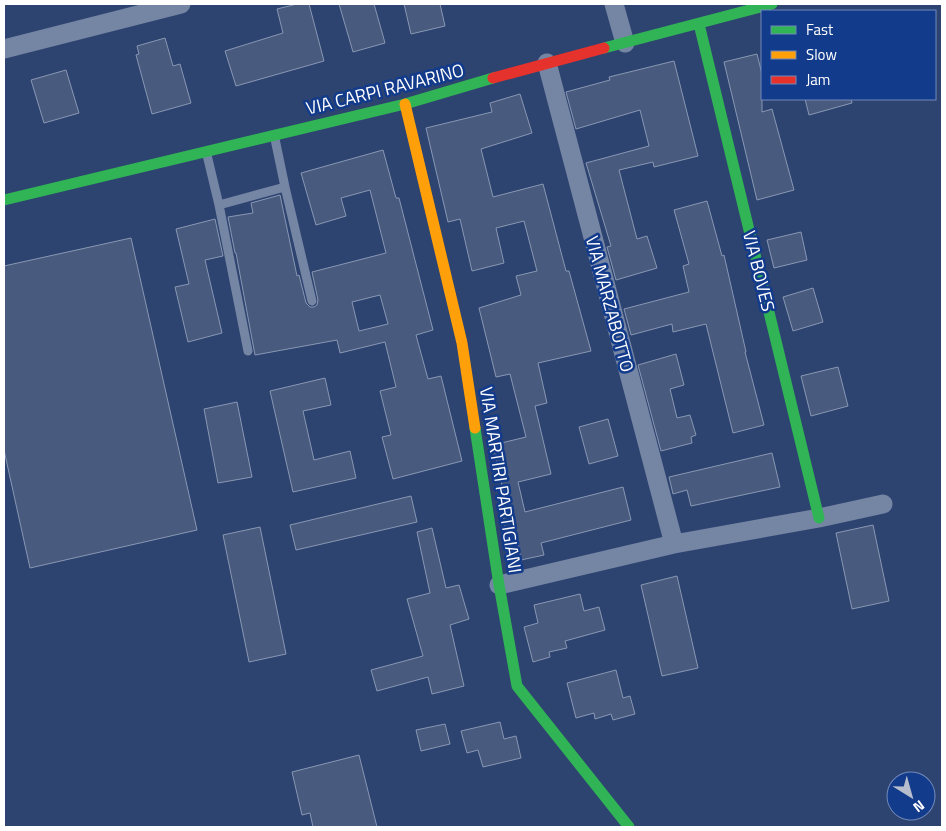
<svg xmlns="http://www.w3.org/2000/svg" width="946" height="831" viewBox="0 0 946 831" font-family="'Titillium Web',sans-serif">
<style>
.building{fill:#485b7e;stroke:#8997b3;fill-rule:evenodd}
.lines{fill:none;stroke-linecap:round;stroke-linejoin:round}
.lane{stroke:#7585a4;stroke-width:9}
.street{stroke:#7585a4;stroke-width:19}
.fast{stroke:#30b455;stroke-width:11}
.slow{stroke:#ff9f0a;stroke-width:11}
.jam{stroke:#e5322d;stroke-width:11}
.labels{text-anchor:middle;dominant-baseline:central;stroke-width:5;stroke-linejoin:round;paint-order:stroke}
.street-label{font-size:18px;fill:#fff;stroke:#133b8b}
</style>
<rect width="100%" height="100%" fill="#2e4470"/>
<path class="building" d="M297,4H309L324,61L236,86L225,51L283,33L277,9Z
M339,4H374L385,43L353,52Z
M404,4H440L445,26L411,34Z
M165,38L173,66L180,64L191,103L152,114L136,55L139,54L137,46Z
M757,54L762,74V112L772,109L794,190L757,200L724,62Z
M674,61L698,156L654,167L653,162L619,170L637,239L647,236L657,268L616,280L607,247L611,246L586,163L649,146L640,110L576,129L566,92L610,80L609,77Z
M66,70L79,113L44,123L31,80Z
M520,94L532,133L481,149L493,197L543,184L566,271H569L591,351L538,363L547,403L535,406L551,474L518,482L525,512L623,487L631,520L541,543L544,555L521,560L518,543L508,545L503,514L508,513L493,445L526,437L510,374L496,377L479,308L521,295L516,276L537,271L524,221L496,228L504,263L472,271L460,219L448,222L426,128L492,112L490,103Z
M805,99H851L852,103L809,115Z
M383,150L396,198H399L433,330L416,335L428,379L441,376L462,461L393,479L382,437L391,435L380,391L396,387L385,342L340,353L337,340L255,355L236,253H235L228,217L253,213L251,203L280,195L297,276L299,275L306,303L310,307H314L317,305L318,300L312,272L386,253L370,190L341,198L346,216L316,225L301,173ZM380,295L388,324L359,331L352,302Z
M707,201L722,256L724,255L746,352H745L764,425L733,433L706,324L673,332L672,324L631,335L624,309L689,292L683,266L689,264L674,210Z
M215,219L223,256L205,260L222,333L188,342L175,287L189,284L176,229Z
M801,232L807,260L774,268L767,240Z
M131,238L197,530L30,568L4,450V266Z
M813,288L823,322L793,331L783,297Z
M676,354L684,385L670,389L677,418L690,415L696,435L691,437L692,443L661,451L638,365Z
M838,367L848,406L811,416L801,376Z
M325,378L331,405L303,411L314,460L350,451L356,478L293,492L270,391Z
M237,402L252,477L218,483L204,409Z
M608,419L618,456L589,464L579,427Z
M772,453L780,487L691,506L687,490L673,494L669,477Z
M411,496L417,522L296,550L290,525Z
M873,525L889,601L852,609L836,533Z
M260,527L286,654L249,662L223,535Z
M432,528L446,588L459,585L469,619L450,625L464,686L432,694L428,677L377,691L371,670L423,656L407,599L430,593L417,532Z
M677,576L698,668L662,676L641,585Z
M580,594L584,611L599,607L605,630L565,641L567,648L549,652L550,657L533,662L524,627L538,623L534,605Z
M616,670L623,698L630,696L635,714L613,720L611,714L595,719L594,713L576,718L567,683Z
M500,722L504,739L516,736L521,758L483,767L478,750L467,753L461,731Z
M445,724L450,744L421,751L416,730Z
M359,755L377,827H313L310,813L302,815L292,772Z"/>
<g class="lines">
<path class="lane" d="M275,139L285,187
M207,155L219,205L248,351
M219,205L285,187L312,301"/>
<path class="street" d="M614,4L625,43
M4,49L181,4
M547,63L674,544
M499,585L674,544L819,518L883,504"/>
<path class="fast" d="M699,24L819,518
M604,48L772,4
M4,200L405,104L493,78
M475,428L499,585L517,686L629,827"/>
<path class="slow" d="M405,104L462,343L475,428"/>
<path class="jam" d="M493,78L604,48"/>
</g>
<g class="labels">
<g class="street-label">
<text transform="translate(385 89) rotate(-14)">VIA CARPI RAVARINO</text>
<text transform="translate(759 271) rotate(76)">VIA BOVES</text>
<text transform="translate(610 304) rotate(75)">VIA MARZABOTTO</text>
<text transform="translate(501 480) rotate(81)">VIA MARTIRI PARTIGIANI</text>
</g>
</g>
<rect width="946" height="831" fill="none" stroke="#ffffff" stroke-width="10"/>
<rect x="761" y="10" width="175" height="90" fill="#133b8b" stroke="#7189b9"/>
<rect x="771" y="26" width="25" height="8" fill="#30b455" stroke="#7189b9"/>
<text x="806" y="35" font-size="15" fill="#ffffff">Fast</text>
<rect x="771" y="51" width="25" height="8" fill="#ff9f0a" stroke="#7189b9"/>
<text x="806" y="60" font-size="15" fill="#ffffff">Slow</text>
<rect x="771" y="76" width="25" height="8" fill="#e5322d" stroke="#7189b9"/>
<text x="806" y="85" font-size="15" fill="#ffffff">Jam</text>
<g transform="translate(911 796) rotate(143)"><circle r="24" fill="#133b8b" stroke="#7189b9"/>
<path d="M0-4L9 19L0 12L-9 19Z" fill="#b6becd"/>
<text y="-8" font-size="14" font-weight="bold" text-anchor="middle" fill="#ffffff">N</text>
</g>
</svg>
